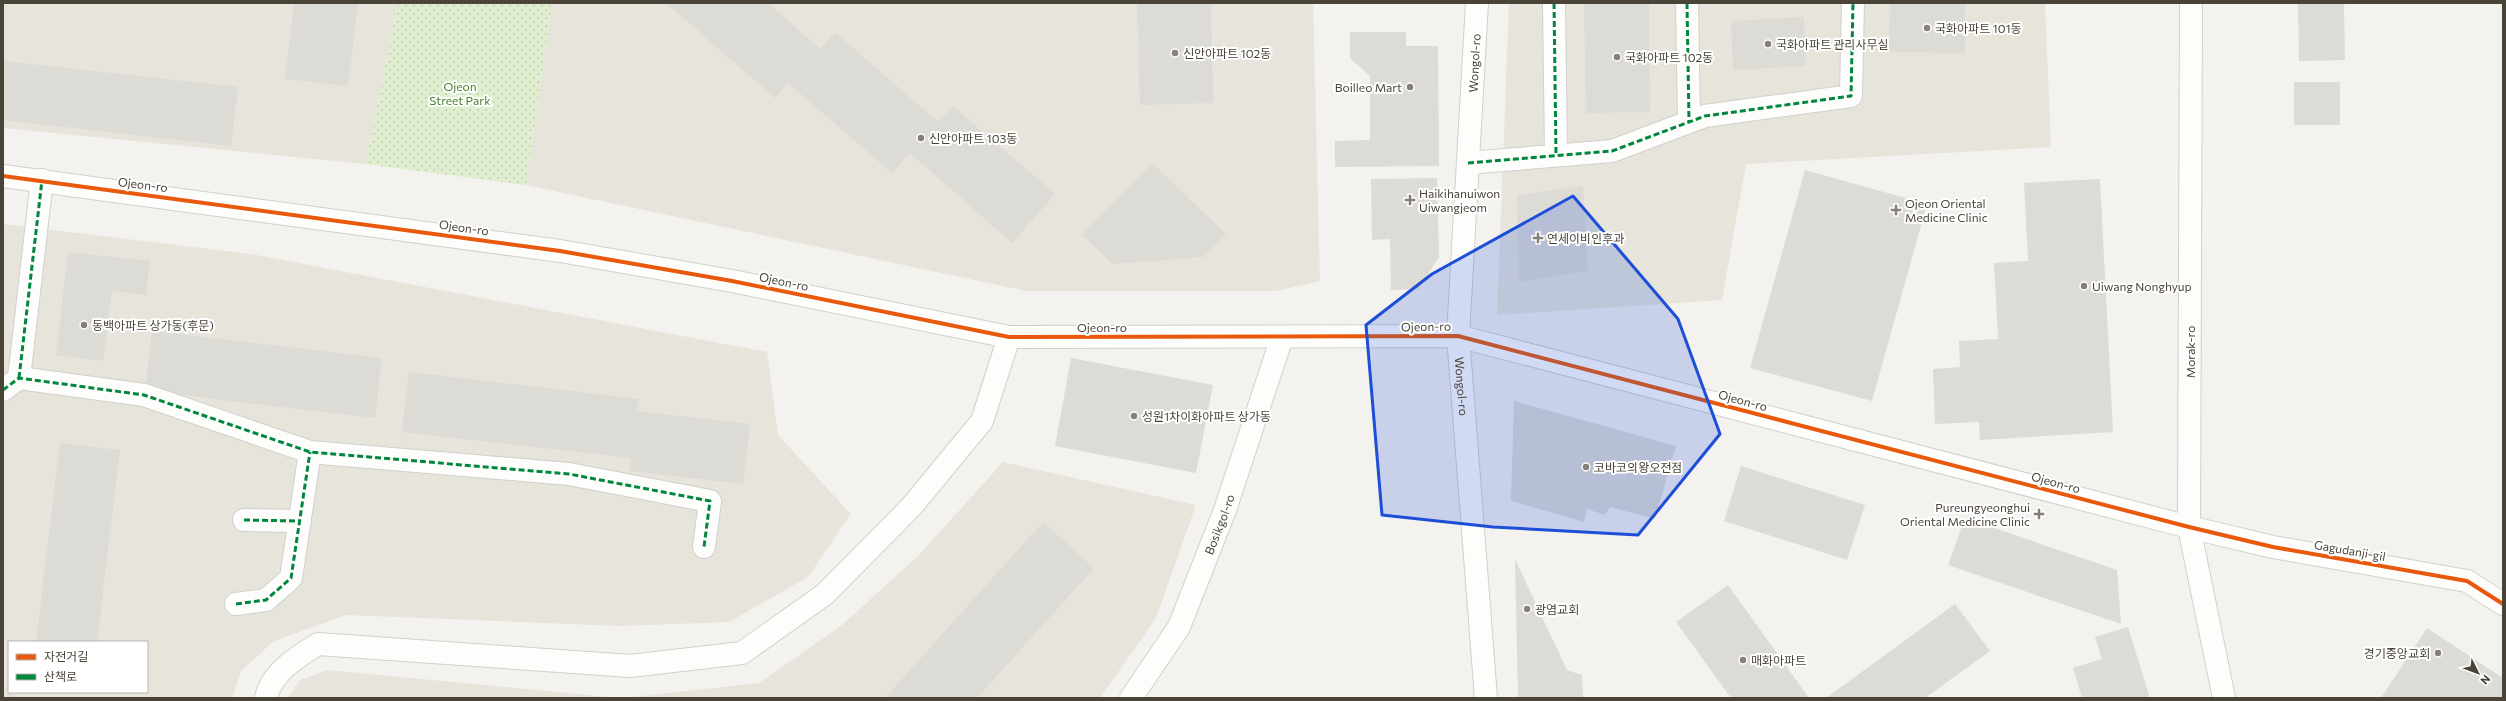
<svg xmlns="http://www.w3.org/2000/svg" width="2506" height="701" viewBox="0 0 2506 701" font-family="Commissioner,'Noto Sans KR',sans-serif">
<style>
.residential{fill:#e7e4db;fill-rule:evenodd}
.park{fill:url(#park-dots)}
.building{fill:#dddbd6}
.lines{fill:none;stroke-linecap:round;stroke-linejoin:round}
.minor-casing{stroke:#d1d0cb;stroke-width:24}
.minor{stroke:#fdfdfc;stroke-width:22}
.quiet{stroke:#00873e;stroke-width:3;stroke-dasharray:6 3;stroke-linecap:butt}
.cycleway-casing{stroke:#fff;stroke-width:6}
.cycleway{stroke:#e8590c;stroke-width:4}
.marked{fill:#1d4ed8;fill-opacity:0.2;stroke:#1d4ed8;stroke-width:3;stroke-linejoin:round}
.poi-dot{fill:#858178;stroke:#fff;stroke-width:1.5}
.labels{text-anchor:middle;dominant-baseline:central;stroke-width:4;stroke-linejoin:round;paint-order:stroke}
.poi-label{font-size:12px;fill:#4a4438;stroke:#fff;text-anchor:start}
.street-label{font-size:12px;fill:#4a4438;stroke:#fff}
.park-label{font-size:12px;fill:#447f28;stroke:#fff}
</style>
<defs>
<pattern id="park-dots" width="8" height="8" patternUnits="userSpaceOnUse"><rect width="8" height="8" fill="#dfeece"/><path d="M2 2h.1M6 6h.1" fill="none" stroke="#c1cdb2" stroke-width="1.8" stroke-linecap="round"/></pattern>
</defs>
<rect width="100%" height="100%" fill="#f3f2ee"/>
<path class="residential" d="M3,3H398L366,164L3,128Z
M552,3H1313L1320,281L1276,291H1026L526,185Z
M1509,3H2045L2051,147L1746,164L1722,300L1497,315Z
M3,224L251,254L767,352L778,435L851,514L808,577L729,622L619,626L346,615L274,641L241,671L232,698H3ZM9,642H147V692H9Z
M1003,462L1196,505L1156,618L1100,698H622L759,683L842,625L918,556Z
M328,670L620,698H288L300,680Z"/>
<path class="park" d="M398,3H552L526,185L366,164Z"/>
<path class="building" d="M294,3H358L348,86L285,79Z
M666,3H768L820,49L835,32L938,122L953,106L1055,194L1012,243L910,153L892,173L788,83L775,98Z
M1137,3H1211L1213,103L1140,105Z
M1584,3H1649L1650,112L1586,113Z
M1890,3H1965V53L1889,52Z
M2298,3H2344L2345,60L2299,61Z
M1804,17L1806,66L1733,70L1731,21Z
M1350,32H1406V46H1438L1439,166L1335,167V141L1370,140V76L1350,58Z
M3,61L238,87L231,146L3,120Z
M2294,82H2340V125H2294Z
M1152,163L1226,234L1204,257L1113,264L1082,235Z
M1805,170L1927,204L1872,401L1750,368Z
M1437,178L1439,257L1418,289L1391,290L1390,239L1372,240L1371,179Z
M2100,179L2113,432L1980,440L1979,422L1935,424L1933,369L1960,367L1959,341L1998,339L1994,263L2028,261L2024,183Z
M1583,186L1588,271L1519,282L1517,195Z
M68,252L150,261L146,295L112,291L103,361L56,355Z
M152,331L382,358L375,418L145,391Z
M1071,358L1213,385L1196,473L1055,446Z
M409,372L639,399L637,411L750,424L743,484L630,471L631,458L402,432Z
M1514,401L1676,446L1655,519L1610,507L1605,515L1587,509L1584,522L1511,501Z
M60,443L120,450L97,642H36Z
M1741,466L1865,505L1847,560L1724,521Z
M1965,518L2117,570L2121,624L1948,565Z
M1043,522L1094,568L977,698H885Z
M1515,559L1567,670L1582,675L1583,698H1518Z
M1728,585L1809,698H1731L1676,622Z
M1955,604L1990,651L1925,698H1826Z
M2128,627L2150,698H2082L2073,668L2102,659L2095,637Z
M2427,628L2503,678V698H2381Z
M10,693L15,698H5Z"/>
<g class="lines">
<g class="minor-casing">
<g id="minor">
<path id="s1" d="M1477,3L1458,336L1486,698"/>
<path d="M1554,3L1556,155"/>
<path d="M1687,3L1689,121"/>
<path d="M2191,3L2189,527L2224,698"/>
<path d="M1468,163L1612,151L1705,116L1851,96L1853,3"/>
<path d="M3,176L560,251L732,281L1009,337L1458,336L2189,527L2273,547L2467,581L2503,604"/>
<path d="M19,378L42,180"/>
<path d="M3,390L19,378L144,395L310,452L569,474L710,501L704,547"/>
<path d="M244,520L300,521"/>
<path d="M236,604L266,600L291,578L310,452"/>
<path d="M266,698C271,673 297,657 318,644L630,666L742,653L825,594L912,506L982,421L1009,337"/>
<path id="s2" d="M1131,698L1179,627L1225,510L1282,337"/>
</g>
</g>
<use href="#minor" class="minor"/>
<path class="quiet" d="M1554,3L1556,155
M1687,3L1689,121
M1468,163L1612,151L1705,116L1851,96L1853,3
M19,378L42,180
M3,390L19,378L144,395L310,452L569,474L710,501L704,547
M244,520L300,521
M236,604L266,600L291,578L310,452"/>
<g class="cycleway-casing">
<path id="cycleway" d="M3,176L560,251L732,281L1009,337L1458,336L2189,527L2273,547L2467,581L2503,604"/>
</g>
<use href="#cycleway" class="cycleway"/>
</g>
<path class="marked" d="M1573,196L1678,319L1720,434L1638,535L1493,527L1382,515L1366,325L1432,274Z"/>
<g class="poi-dot">
<circle cx="1927" cy="28" r="4"/>
<circle cx="1768" cy="44" r="4"/>
<circle cx="1175" cy="53" r="4"/>
<circle cx="1617" cy="57" r="4"/>
<circle cx="1410" cy="87" r="4"/>
<circle cx="921" cy="138" r="4"/>
<path d="M1408 194h4v4h4v4h-4v4h-4v-4h-4v-4h4z"/>
<path d="M1894 204h4v4h4v4h-4v4h-4v-4h-4v-4h4z"/>
<path d="M1536 232h4v4h4v4h-4v4h-4v-4h-4v-4h4z"/>
<circle cx="2084" cy="286" r="4"/>
<circle cx="84" cy="325" r="4"/>
<circle cx="1134" cy="416" r="4"/>
<circle cx="1586" cy="467" r="4"/>
<path d="M2037 508h4v4h4v4h-4v4h-4v-4h-4v-4h4z"/>
<circle cx="1527" cy="609" r="4"/>
<circle cx="2438" cy="653" r="4"/>
<circle cx="1743" cy="660" r="4"/>
</g>
<g class="labels">
<g class="poi-label">
<text x="1935" y="28">국화아파트 101동</text>
<text x="1776" y="44">국화아파트 관리사무실</text>
<text x="1183" y="53">신안아파트 102동</text>
<text x="1625" y="57">국화아파트 102동</text>
<text x="1402" y="87" text-anchor="end">Boilleo Mart</text>
<text x="929" y="138">신안아파트 103동</text>
<text x="1419" y="193">Haikihanuiwon<tspan x="1419" dy="14">Uiwangjeom</tspan></text>
<text x="1905" y="203">Ojeon Oriental<tspan x="1905" dy="14">Medicine Clinic</tspan></text>
<text x="1547" y="238">연세이비인후과</text>
<text x="2092" y="286">Uiwang Nonghyup</text>
<text x="92" y="325">동백아파트 상가동(후문)</text>
<text x="1142" y="416">성원1차이화아파트 상가동</text>
<text x="1594" y="467">코바코의왕오전점</text>
<text x="2030" y="507" text-anchor="end">Pureungyeonghui<tspan x="2030" dy="14">Oriental Medicine Clinic</tspan></text>
<text x="1535" y="609">광염교회</text>
<text x="2430" y="653" text-anchor="end">경기중앙교회</text>
<text x="1751" y="660">매화아파트</text>
</g>
<g class="street-label">
<text transform="translate(1474 63) rotate(-87)">Wongol-ro</text>
<text transform="translate(143 184) rotate(7)">Ojeon-ro</text>
<text transform="translate(464 227) rotate(8)">Ojeon-ro</text>
<text transform="translate(784 281) rotate(12)">Ojeon-ro</text>
<text transform="translate(1426 326) rotate(-1)">Ojeon-ro</text>
<text x="1102" y="327">Ojeon-ro</text>
<text transform="translate(2190 352) rotate(-90)">Morak-ro</text>
<text stroke="none"><textPath href="#s1" startOffset="384">Wongol-ro</textPath></text>
<text transform="translate(1743 400) rotate(15)">Ojeon-ro</text>
<text transform="translate(2056 482) rotate(15)">Ojeon-ro</text>
<text stroke="none"><textPath href="#s2" startOffset="196">Bosikgol-ro</textPath></text>
<text transform="translate(2350 550) rotate(10)">Gagudanji-gil</text>
</g>
<g class="park-label">
<text x="460" y="86">Ojeon<tspan x="460" dy="14">Street Park</tspan></text>
</g>
</g>
<rect width="2506" height="701" fill="none" stroke="#4a4438" stroke-width="8"/>
<rect x="8" y="641" width="140" height="52" fill="#ffffff" stroke="#b7b4af"/>
<rect x="16" y="654" width="20" height="6" fill="#e8590c" stroke="#b7b4af"/>
<text x="44" y="661" font-size="12" fill="#4a4438">자전거길</text>
<rect x="16" y="674" width="20" height="6" fill="#00873e" stroke="#b7b4af"/>
<text x="44" y="681" font-size="12" fill="#4a4438">산책로</text>
<g transform="translate(2478 673) rotate(132)" stroke="#ffffff" stroke-width="3" paint-order="stroke">
<path d="M0-3L7 15L0 10L-7 15Z" fill="#4a4438"/>
<text y="-6" font-size="11" font-weight="bold" text-anchor="middle" fill="#4a4438">N</text>
</g>
</svg>
